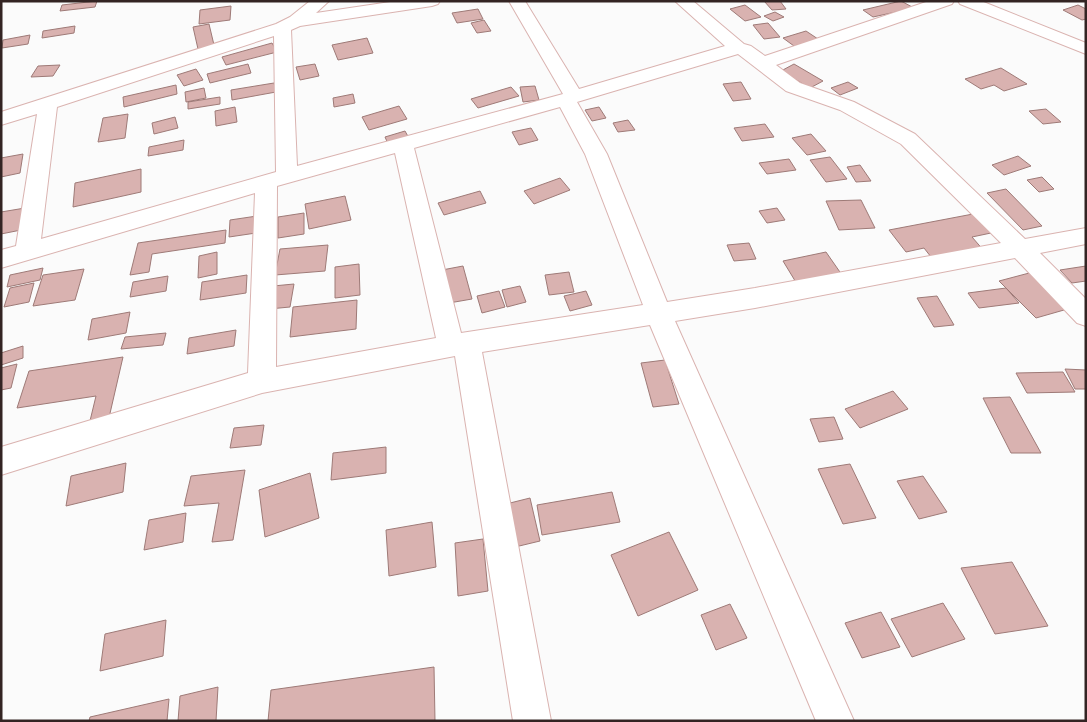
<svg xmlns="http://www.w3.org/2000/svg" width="1087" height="722" viewBox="0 0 1087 722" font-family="'DM Sans',sans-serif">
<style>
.building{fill:#d9b2b0;stroke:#9e7a77}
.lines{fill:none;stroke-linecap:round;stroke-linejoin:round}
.minor-casing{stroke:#dab3b0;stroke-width:2}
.minor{fill:#fff;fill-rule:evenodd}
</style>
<rect width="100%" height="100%" fill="#fbfbfb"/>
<path class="building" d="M97,1L95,7L60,11L62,5Z
M764,1H780L786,9L772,10Z
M901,1L914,8L873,17L863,10Z
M745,5L761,17L745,21L730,9Z
M1078,5L1086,9V19L1082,20L1063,10Z
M231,6L230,20L199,24L200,10Z
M478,9L483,19L457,23L452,13Z
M775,12L784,17L773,21L764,16Z
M484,20L491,31L477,33L471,23Z
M768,23L780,37L764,39L753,25Z
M209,24L214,45L198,49L193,27Z
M75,26L74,33L42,38L43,31Z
M806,31L818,39L794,46L783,38Z
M30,35L28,44L2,48L3,40Z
M367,38L373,53L338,60L332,45Z
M272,43L277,52L226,65L222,57Z
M248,64L251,73L210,83L207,74Z
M315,64L319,76L300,80L296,67Z
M794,64L823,81L810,88L781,71Z
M60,65L53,76L31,77L38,66Z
M1001,68L1027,84L1004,91L994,85L981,89L965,79Z
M196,69L203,80L184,86L177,75Z
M741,82L751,99L733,101L723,84Z
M848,82L858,88L840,95L831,88Z
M274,83L276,92L232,100L231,90Z
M176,85L177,94L124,107L123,97Z
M535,86L539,100L523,102L520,87Z
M511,87L519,96L478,108L471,99Z
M204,88L206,98L186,102L185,92Z
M353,94L355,103L334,107L333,98Z
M220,97V104L188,109V102Z
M399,106L407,119L369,130L362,117Z
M235,107L237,122L216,126L215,111Z
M599,107L606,118L592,121L585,110Z
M1046,109L1061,122L1043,124L1029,111Z
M128,114L125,138L98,142L103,118Z
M175,117L178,128L154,134L152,123Z
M628,120L635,130L618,132L613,123Z
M765,124L774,137L742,141L734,128Z
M531,128L538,140L519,145L512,132Z
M405,131L410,140L389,146L385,137Z
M811,134L826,151L807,155L792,138Z
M184,140L183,150L148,156L149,147Z
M23,154L20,173L1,177V158Z
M1018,156L1031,166L1004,175L992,165Z
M830,157L847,179L826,182L810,160Z
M789,159L796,170L767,174L759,163Z
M860,165L871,181L856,182L847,167Z
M141,169V192L73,207L75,183Z
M1042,177L1054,189L1039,192L1027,180Z
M560,178L570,190L534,204L524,191Z
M1006,189L1042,226L1023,230L987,193Z
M480,191L486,203L444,215L438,203Z
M345,196L351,220L309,229L305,204Z
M861,200L875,228L839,230L826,201Z
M25,208L21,230L1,234V212Z
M777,208L785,220L767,223L759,211Z
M304,213V234L278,238V217Z
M973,214L991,233L972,237L985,252L935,262L924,248L906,252L889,230Z
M257,216L256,233L229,237L230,220Z
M226,230L225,243L152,254L149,272L130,275L138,243Z
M749,243L756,259L734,261L727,245Z
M328,245L325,271L275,275L280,249Z
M217,252V274L198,278L199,256Z
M826,252L842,275L797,284L783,261Z
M359,264L360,295L335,298V267Z
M463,266L472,299L449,303L442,270Z
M1086,266V281L1072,283L1060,270Z
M43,268L40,280L7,287L10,275Z
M84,269L75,300L33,306L43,275Z
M569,272L574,292L549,295L545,275Z
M1033,272L1071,308L1036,318L999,281Z
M247,275L246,293L200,300L202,282Z
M168,276L166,291L130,297L133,282Z
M34,283L29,302L4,307L10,288Z
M294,284L290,307L269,309L273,286Z
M520,286L526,302L507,307L502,290Z
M1006,288L1019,303L979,308L968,293Z
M499,291L505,307L482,313L477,296Z
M586,291L592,305L570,311L564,296Z
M937,296L954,325L934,327L917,298Z
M357,300L356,329L290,337L293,307Z
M130,312L126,333L88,340L92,319Z
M236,330L234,346L187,354L189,338Z
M166,333L163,345L121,349L125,337Z
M23,346V358L1,365V353Z
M123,357L108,422L89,425L96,396L17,408L29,371Z
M665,360L679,404L653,407L641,363Z
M17,364L11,388L1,390V368Z
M1065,369L1086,370V389H1075Z
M1063,372L1075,392L1027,393L1016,373Z
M893,391L908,409L860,428L845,409Z
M1010,397L1041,453H1011L983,398Z
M834,417L843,439L819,442L810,419Z
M264,425L261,445L230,448L234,428Z
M386,447V473L331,480L333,453Z
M126,463L123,492L66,506L71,476Z
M850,464L876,518L843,524L818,469Z
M245,470L233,540L212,542L219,503L184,506L191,476Z
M310,473L319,518L265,537L259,490Z
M923,476L947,512L919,519L897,481Z
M612,492L620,522L542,535L537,505Z
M530,498L540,541L515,547L506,504Z
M186,513L183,542L144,550L149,520Z
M432,522L436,567L389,576L386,530Z
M669,532L698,590L638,616L611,555Z
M483,539L488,591L458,596L455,543Z
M1012,562L1048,626L995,634L961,568Z
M943,603L965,639L912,657L891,619Z
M730,604L747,638L716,650L701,615Z
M881,612L900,647L862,658L845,623Z
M166,620L163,656L100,671L105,634Z
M434,667L435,721H268L271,690Z
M218,687L216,721H178L180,696Z
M169,699L167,721H89L90,717Z"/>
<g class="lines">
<g class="minor-casing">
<path id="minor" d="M310,1H329L316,13L397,1H440L438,4L432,6L300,26L291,30L297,166L563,94L509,1H525L579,89L725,46L675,1H693L744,44L751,46L765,56L929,1H954L952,4L776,65L800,83L854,102L915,134L1025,239L1086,228V244L1040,253L1086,299V326L1077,323L1015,258L755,308L675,321L854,721H816L650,325L482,352L551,721H513L455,356L262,393L1,475V447L248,373L255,193L1,268V250L16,246L37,114L1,125V112L276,24L290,17ZM274,36L276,172L41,239L57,107ZM738,54L786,91L840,110L901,144L1001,243L755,288L667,302L607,154L577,102ZM560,107L585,154L643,305L461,333L414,148ZM395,153L436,338L276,367L277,186Z
M958,1H981L1086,43V54L960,4Z"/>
</g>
<use href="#minor" class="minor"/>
</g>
<rect width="1087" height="722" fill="none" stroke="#332423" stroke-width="5"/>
</svg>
